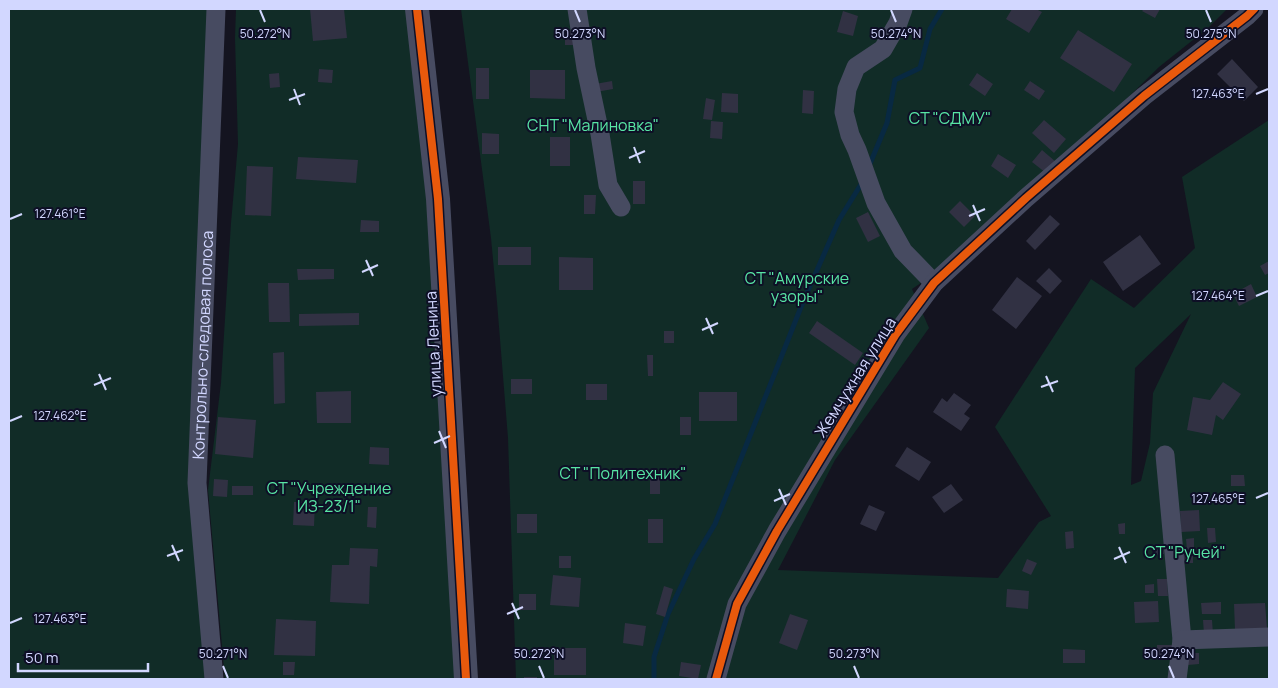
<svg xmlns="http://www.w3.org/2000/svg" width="1278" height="688" viewBox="0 0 1278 688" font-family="Manrope,sans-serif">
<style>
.green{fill:#112c27;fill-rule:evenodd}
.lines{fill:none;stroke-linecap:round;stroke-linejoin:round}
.stream{stroke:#082942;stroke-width:5}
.building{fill:#313143}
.minor{stroke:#474b61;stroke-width:19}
.tertiary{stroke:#474b61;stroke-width:24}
.cycleway-casing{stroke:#0e0f26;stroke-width:11}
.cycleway{stroke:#e8590c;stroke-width:8}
.ticks{fill:none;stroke:#d2d7ff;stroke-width:2}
.labels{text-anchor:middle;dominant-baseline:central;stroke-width:4;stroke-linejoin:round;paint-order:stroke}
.park-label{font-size:16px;fill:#58e5a4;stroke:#0e0f26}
.street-label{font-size:16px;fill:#d2d7ff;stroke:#0e0f26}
.ticks-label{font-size:12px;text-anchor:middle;fill:#d2d7ff;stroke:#0e0f26;stroke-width:4;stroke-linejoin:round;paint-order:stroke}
</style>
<rect width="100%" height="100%" fill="#141420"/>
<path class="green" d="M9,9H224L194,481L208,679H9Z
M236,9H406L429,180L458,679H225L208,490L221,383L231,223L238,144L235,38Z
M461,9H1227L1208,28L1159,67L1082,143L939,271L912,289L929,328L835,460L778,570L998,578L1039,522L1051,516L995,427L1091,279L1134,308L1195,248L1182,177L1269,120V679H516L508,438L497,302L491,238ZM1191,314L1153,393L1150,443L1141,481L1131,485L1135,368Z"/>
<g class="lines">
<path class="stream" d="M869,166L887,123L895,80L920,68L930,29L942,9
M654,679V657L668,614L694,559L715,524L803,302L839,220L863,181"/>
</g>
<path class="building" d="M310,9H344L347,38L313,41Z
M1012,9H1036L1042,12L1029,33L1006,19Z
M1144,9H1160L1155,18L1142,11Z
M843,11L858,16L853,36L837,32Z
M1078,30L1132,64L1114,92L1060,58Z
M565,31H573V45H565Z
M1232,59L1258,87L1244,101L1217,74Z
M476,68H489V99H476Z
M319,69L333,70L332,83L318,82Z
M530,70H565V99L530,98Z
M279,73L280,87L270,88L269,74Z
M977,73L993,84L985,96L969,85Z
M612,81L613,89L596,92L595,84Z
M1030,81L1045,91L1039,100L1024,90Z
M803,90L814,91L813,114L802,113Z
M722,93L738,94V113L721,112Z
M706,98L715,100L712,120L703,119Z
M1044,120L1066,139L1054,153L1032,133Z
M711,121L723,122L722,139L710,138Z
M482,133L499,134V154H482Z
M550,137H570V166H550Z
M1042,150L1056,162L1046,173L1032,162Z
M998,154L1016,165L1008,178L991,166Z
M298,157L358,160L356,183L296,179Z
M247,166L273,167L271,216L245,215Z
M633,181H645V204H633Z
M584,195H596L595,214H584Z
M960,201L975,216L964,227L949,212Z
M868,212L880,236L868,242L856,218Z
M1050,215L1060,224L1035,250L1026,241Z
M361,220L379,221V232H360Z
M1140,235L1161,264L1123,291L1103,262Z
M498,247H531V265H498Z
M559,257L593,258V290H559Z
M1269,261V273L1265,275L1260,266Z
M1049,268L1062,281L1050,294L1036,281Z
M297,269H334V279L298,280Z
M1017,277L1042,296L1016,329L992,310Z
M268,283H289L290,322H269Z
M1251,284L1257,297L1239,306L1233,294Z
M359,313V325L299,326V314Z
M817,321L863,353L855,365L809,333Z
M664,331H674V343H664Z
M284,352L285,403L274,404L273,353Z
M647,355H653V376H648Z
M511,379H532V394H511Z
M1223,382L1241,394L1223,420L1216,415L1212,435L1187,430L1193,397L1210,400Z
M586,384H607V400H586Z
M351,391V423H317L316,392Z
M699,392H737V421H699Z
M954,393L971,405L964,414L970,418L961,431L933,412L942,398L947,402Z
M218,417L256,420L253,458L215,454Z
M680,417H691V435H680Z
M370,447L389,448V465L369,464Z
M907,447L931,462L919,481L895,466Z
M650,474H660V494H650Z
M1231,475H1244L1245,486H1231Z
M214,479L228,480L227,497L213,496Z
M951,484L963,500L944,513L932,497Z
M232,486H253V495H232Z
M294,502H315L314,526L293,525Z
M869,505L885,512L876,531L860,524Z
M368,507H377L376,528L367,527Z
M1199,510L1200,531L1181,532L1180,511Z
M517,514H537V533H517Z
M648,519H663V543H648Z
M1125,523V534H1119L1118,524Z
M1207,528H1215L1216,542L1208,543Z
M1073,531L1074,548L1066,549L1065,532Z
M1194,538V549L1187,550L1186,539Z
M1163,544L1164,554L1153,555L1152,545Z
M350,548L378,549L377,567L370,566L369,604L330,602L332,565H349Z
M1193,553V563H1182V554Z
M559,556H571V568H559Z
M1027,559L1037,563L1031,575L1022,571Z
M553,575L581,578L579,607L550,605Z
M1157,579H1167L1168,596H1158Z
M1154,584V593H1145V585Z
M664,586L673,589L665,617L656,614Z
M1007,589L1029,591L1028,609L1006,607Z
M519,594H536V610H519Z
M1158,601L1159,622L1135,623L1134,602Z
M1221,602V614H1202L1201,603Z
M1265,603L1267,628L1235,630L1234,604Z
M790,614L808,620L797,650L779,643Z
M276,619L316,621L315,656L274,655Z
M1203,620H1212L1213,634H1204Z
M625,623L646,626L643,646L623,643Z
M1157,645H1172V656H1157Z
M554,648H586V675H554Z
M1063,649L1085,650V663H1063Z
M1187,653H1199V664L1188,665Z
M283,662H295L294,675H283Z
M681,662L701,665L698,679L679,676Z
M524,677H537V679H524Z"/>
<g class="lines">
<g class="minor">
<path d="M577,9L586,68L600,134L608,185L621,207"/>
<path d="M903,9L898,23L883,49L856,67L847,89L844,112L850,135L857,150L876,203L903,251L934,283"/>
<path d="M1165,455L1182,640L1177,679"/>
<path d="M1182,640L1269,637"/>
<path id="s1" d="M214,679L197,483L216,9"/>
<path d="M716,679L737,604L777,531L896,334L934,283L1026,198L1144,96L1247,16L1254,9"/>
</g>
<path class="tertiary" d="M417,9L438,199L466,679"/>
<g class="cycleway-casing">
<path id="cycleway" d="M417,9L438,199L466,679
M716,679L737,604L777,531L896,334L934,283L1026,198L1144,96L1247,16L1254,9"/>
</g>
<use href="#cycleway" class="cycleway"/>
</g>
<path class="ticks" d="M260,10L265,22M575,10L580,22M891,10L896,22M1206,10L1211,22M294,89L300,105M1256,94L1268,89M289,100L305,94M634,147L640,163M629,158L645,151M973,205L980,221M969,216L985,209M10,219L22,214M366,260L373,276M362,272L378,265M1256,296L1268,291M706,318L713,334M702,330L718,323M99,374L106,390M1046,376L1053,392M94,385L111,378M1041,387L1058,381M10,421L22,416M439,431L446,448M434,443L450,436M779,489L786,505M1256,498L1268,493M774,501L790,494M172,545L179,561M1119,547L1126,563M167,556L183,550M1114,559L1130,552M512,603L519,619M507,614L523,607M10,623L22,618M223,666L228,678M539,666L544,678M854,666L859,678M1169,666L1174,678"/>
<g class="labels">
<g class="park-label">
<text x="950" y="118">СТ "СДМУ"</text>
<text x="593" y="125">СНТ "Малиновка"</text>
<text x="797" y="278">СТ "Амурские<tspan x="797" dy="18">узоры"</tspan></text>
<text x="623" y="473">СТ "Политехник"</text>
<text x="329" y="488">СТ "Учреждение<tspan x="329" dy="18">ИЗ-23/1"</tspan></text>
<text x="1185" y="552">СТ "Ручей"</text>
</g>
<g class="street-label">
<text stroke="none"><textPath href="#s1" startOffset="335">Контрольно-следовая полоса</textPath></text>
<text transform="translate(433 344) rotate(-93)">улица Ленина</text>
<text transform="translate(855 377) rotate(-58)">Жемчужная улица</text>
</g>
</g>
<g class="ticks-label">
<text x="265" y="38">50.272°N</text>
<text x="580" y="38">50.273°N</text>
<text x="896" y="38">50.274°N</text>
<text x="1211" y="38">50.275°N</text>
<text x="1218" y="98">127.463°E</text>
<text x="60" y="218">127.461°E</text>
<text x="1218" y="300">127.464°E</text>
<text x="60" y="420">127.462°E</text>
<text x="1218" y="503">127.465°E</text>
<text x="60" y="623">127.463°E</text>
<text x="223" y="658">50.271°N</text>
<text x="539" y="658">50.272°N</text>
<text x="854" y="658">50.273°N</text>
<text x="1169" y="658">50.274°N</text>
</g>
<rect width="1278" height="688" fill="none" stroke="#d2d7ff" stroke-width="20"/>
<path d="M18 663v8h130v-8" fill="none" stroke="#d2d7ff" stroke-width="2.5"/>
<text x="25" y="663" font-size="15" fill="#d2d7ff" stroke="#0e0f26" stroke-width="4" paint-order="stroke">50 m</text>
</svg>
